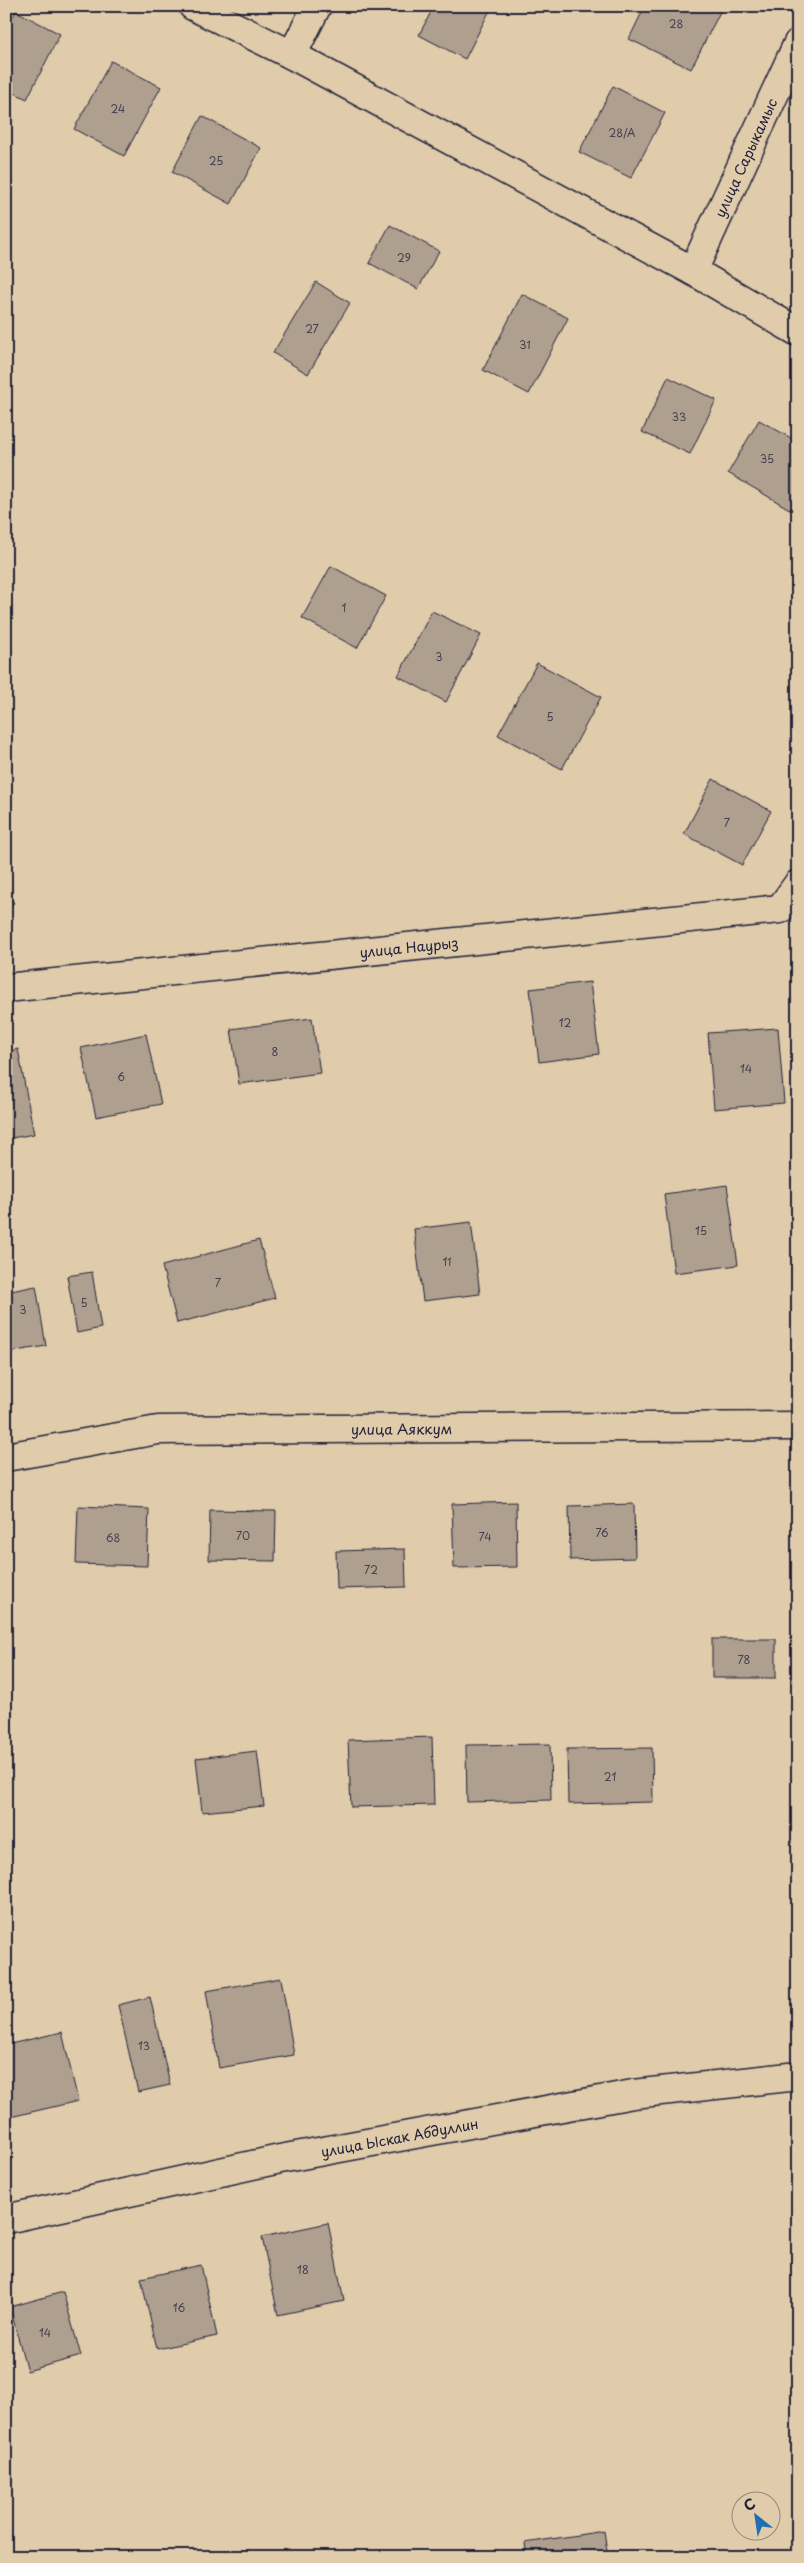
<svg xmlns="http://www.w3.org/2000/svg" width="804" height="2563" viewBox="0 0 804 2563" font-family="'Playpen Sans',sans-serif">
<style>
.building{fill:#ae9f8e;stroke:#22223b}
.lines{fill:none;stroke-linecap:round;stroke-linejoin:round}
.minor-casing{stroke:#22223b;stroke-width:31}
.minor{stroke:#e0ccab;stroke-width:28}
.labels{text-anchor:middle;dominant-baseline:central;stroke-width:4;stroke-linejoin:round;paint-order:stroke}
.number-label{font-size:11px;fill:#454150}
.street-label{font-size:14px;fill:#22223b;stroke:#e0ccab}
</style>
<rect width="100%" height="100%" fill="#e0ccab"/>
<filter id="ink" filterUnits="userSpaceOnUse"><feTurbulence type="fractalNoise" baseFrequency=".02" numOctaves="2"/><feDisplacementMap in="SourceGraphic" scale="10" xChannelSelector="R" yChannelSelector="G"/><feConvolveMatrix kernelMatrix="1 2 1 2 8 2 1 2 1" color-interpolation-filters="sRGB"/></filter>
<g filter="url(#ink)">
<path class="building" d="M434,6H492L465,59L419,35Z
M645,6L722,8L691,69L629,39Z
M16,11L60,34L27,99L6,89V30Z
M111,61L161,87L124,156L74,129Z
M613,86L665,113L631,178L579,152Z
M202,116L261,148L231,204L172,172Z
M390,225L439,251L418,289L369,263Z
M316,282L350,303L308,374L273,353Z
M522,294L568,318L529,394L483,370Z
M668,377L716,400L690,454L642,432Z
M759,420L798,442V514L728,473Z
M331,566L386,596L357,648L302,618Z
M432,611L481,635L446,702L398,676Z
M537,663L601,697L562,769L498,735Z
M713,779L771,811L742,865L684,834Z
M6,890L14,903L6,908Z
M590,982L599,1054L539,1062L530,989Z
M312,1018L320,1073L239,1084L231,1029Z
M778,1028L784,1103L714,1109L708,1033Z
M146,1034L161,1104L96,1117L81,1048Z
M18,1049L34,1134L6,1139V1052Z
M727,1185L738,1265L674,1273L664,1194Z
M471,1222L480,1294L423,1301L414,1229Z
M259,1240L275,1298L177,1323L162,1266Z
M92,1272L101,1328L77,1333L67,1276Z
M36,1286L46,1346L10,1352L6,1327V1292Z
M516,1502L517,1567L454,1568L452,1504Z
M634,1504L635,1558L570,1560L569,1506Z
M78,1506L149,1509L147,1566L76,1564Z
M210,1510L276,1511L275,1561L209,1560Z
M405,1549L406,1587L337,1589L336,1551Z
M712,1639H776V1678H712Z
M432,1737L434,1805L351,1807L348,1740Z
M550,1744L551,1800L467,1802L466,1745Z
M652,1748L653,1802L568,1804L567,1749Z
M257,1751L264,1806L202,1812L196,1758Z
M281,1978L294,2055L219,2068L206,1991Z
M150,1997L170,2085L138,2092L118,2005Z
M62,2032L78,2101L6,2118V2045Z
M328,2223L344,2301L278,2315L262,2237Z
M201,2265L217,2336L157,2349L141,2278Z
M63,2292L81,2356L27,2371L10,2307Z
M604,2531L608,2557H527L525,2543Z"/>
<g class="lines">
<g class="minor-casing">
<g id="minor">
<path d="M193,6L292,55L693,271L798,332"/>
<path d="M292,55L317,6"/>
<path id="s1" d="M693,271L798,43"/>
<path id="s2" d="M6,988L780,909L798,884"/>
<path id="s3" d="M6,1457L158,1430L798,1426"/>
<path id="s4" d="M6,2219L280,2159L633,2094L798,2076"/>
</g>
</g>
<use href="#minor" class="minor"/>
</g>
</g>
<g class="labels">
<g class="number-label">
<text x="676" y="23">28</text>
<text x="118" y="108">24</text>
<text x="622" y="132">28/А</text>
<text x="216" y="160">25</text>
<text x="404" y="257">29</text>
<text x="312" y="328">27</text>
<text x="525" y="344">31</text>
<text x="679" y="416">33</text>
<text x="767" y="458">35</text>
<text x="344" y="607">1</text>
<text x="439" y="656">3</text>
<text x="550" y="716">5</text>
<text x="727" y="822">7</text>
<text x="565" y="1022">12</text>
<text x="275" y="1051">8</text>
<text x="746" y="1068">14</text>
<text x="121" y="1076">6</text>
<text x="701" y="1230">15</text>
<text x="447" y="1261">11</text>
<text x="218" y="1282">7</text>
<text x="84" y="1302">5</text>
<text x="23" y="1309">3</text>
<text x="602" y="1532">76</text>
<text x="243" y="1535">70</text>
<text x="485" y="1536">74</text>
<text x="113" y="1537">68</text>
<text x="371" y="1569">72</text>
<text x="744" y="1659">78</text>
<text x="610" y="1776">21</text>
<text x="144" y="2045">13</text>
<text x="303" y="2269">18</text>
<text x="179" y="2307">16</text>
<text x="45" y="2332">14</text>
</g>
<g class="street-label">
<text stroke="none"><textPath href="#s1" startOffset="125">улица Сарыкамыс</textPath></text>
<text stroke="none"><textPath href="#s2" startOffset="405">улица Наурыз</textPath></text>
<text stroke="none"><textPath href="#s3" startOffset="398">улица Аяккум</textPath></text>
<text stroke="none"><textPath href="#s4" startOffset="402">улица Ыскак Абдуллин</textPath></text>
</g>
</g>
<rect width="804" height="2563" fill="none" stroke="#e0ccab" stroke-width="25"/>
<rect x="12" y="12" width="779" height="2538" fill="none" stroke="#22223b" stroke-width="2" filter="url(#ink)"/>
<g transform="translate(756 2516) rotate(330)"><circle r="24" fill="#e0ccab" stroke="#94887e"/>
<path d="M0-4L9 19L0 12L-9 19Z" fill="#1f6fb2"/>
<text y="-8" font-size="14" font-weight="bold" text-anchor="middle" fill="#22223b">С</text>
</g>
</svg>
